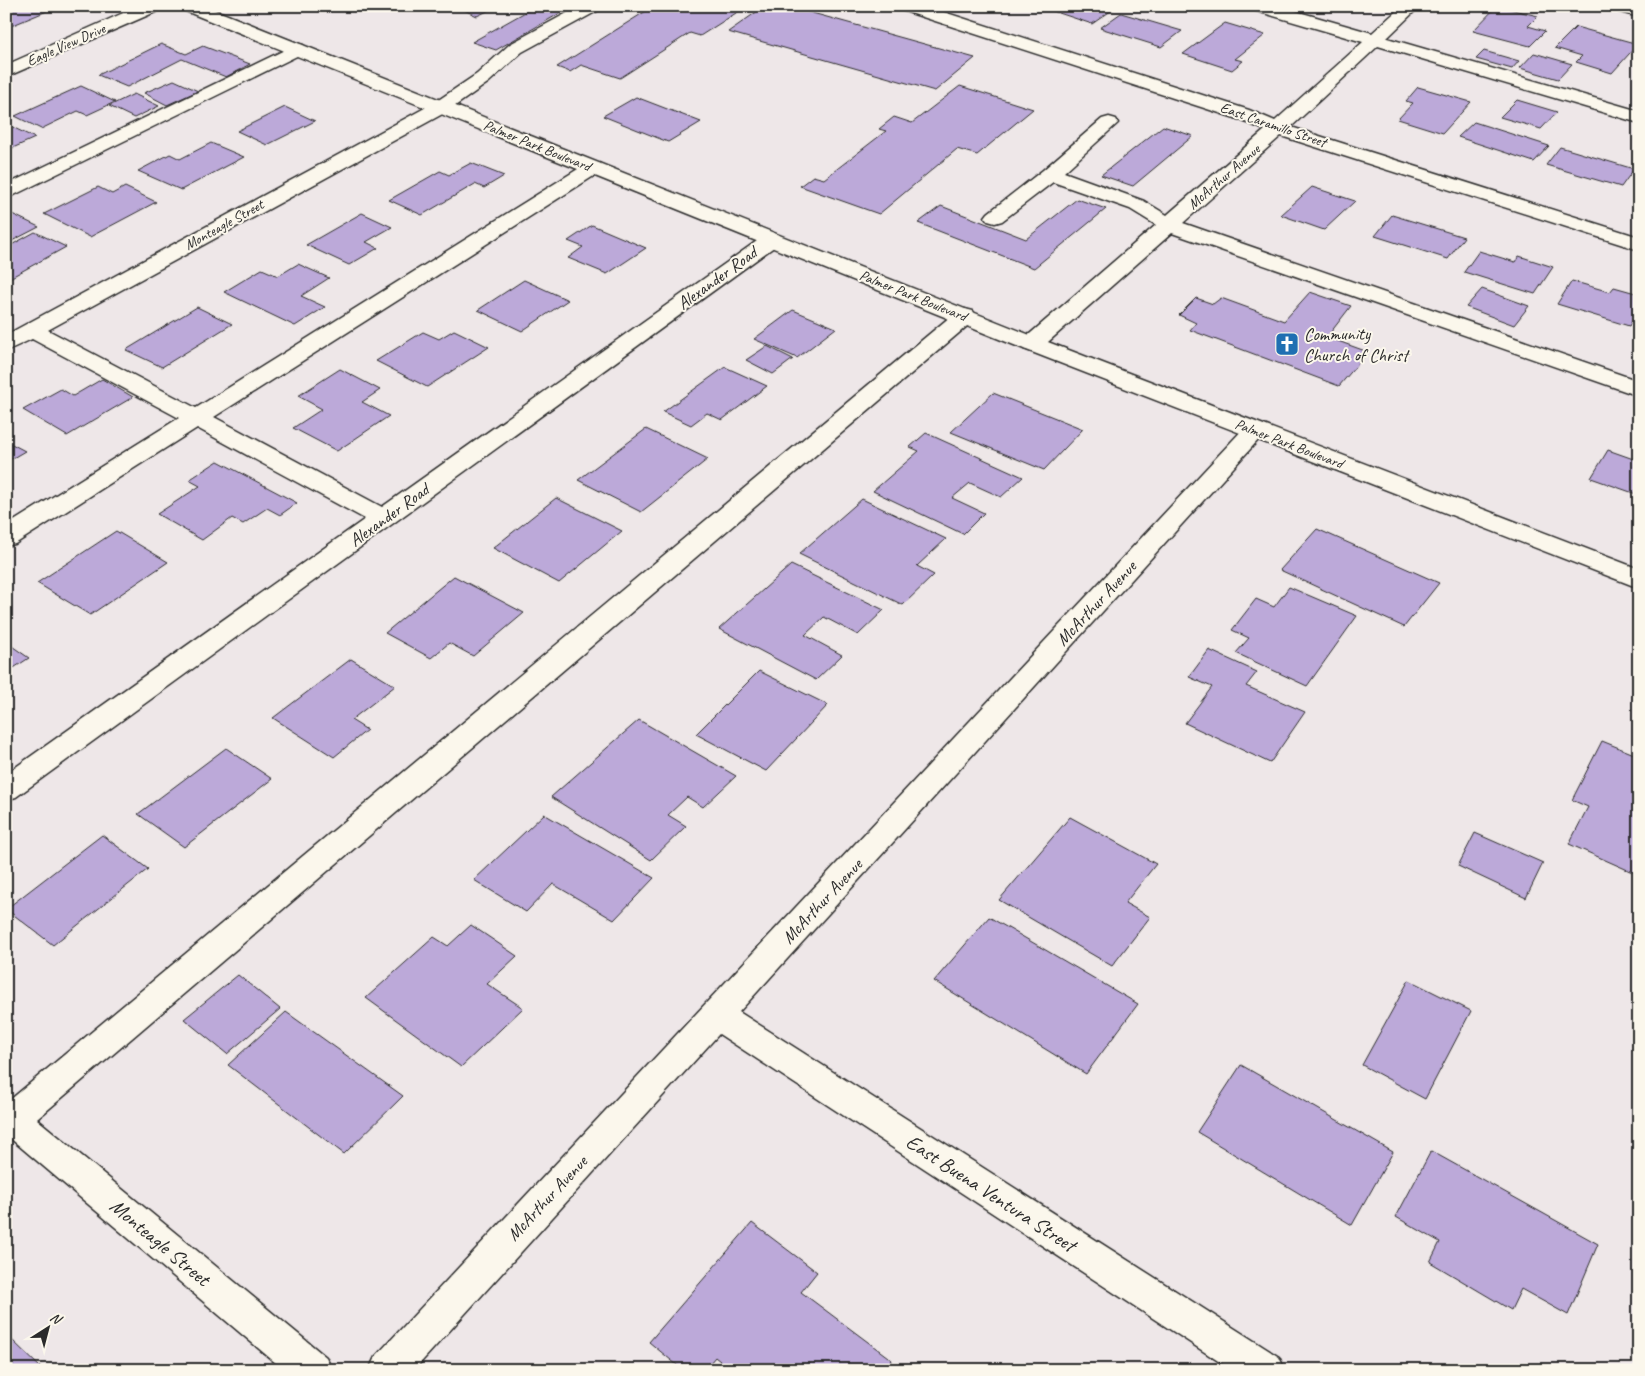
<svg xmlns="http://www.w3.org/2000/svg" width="1645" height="1376" viewBox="0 0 1645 1376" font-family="Caveat,sans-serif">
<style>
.building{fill:#bca9d9;stroke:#2b2b2b}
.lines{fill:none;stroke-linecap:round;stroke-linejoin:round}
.minor-casing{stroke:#2b2b2b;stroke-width:3}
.major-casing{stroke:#2b2b2b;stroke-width:3}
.minor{fill:#fbf7ec;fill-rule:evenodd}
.major{fill:#fbf7ec;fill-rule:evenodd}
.labels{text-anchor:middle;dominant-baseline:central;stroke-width:4;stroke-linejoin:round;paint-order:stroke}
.far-street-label{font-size:15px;fill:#2b2b2b;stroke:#fbf7ec}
.street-label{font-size:18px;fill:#2b2b2b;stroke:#fbf7ec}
.poi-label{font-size:18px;fill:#2b2b2b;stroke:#fbf7ec;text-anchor:start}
.near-street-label{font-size:21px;fill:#2b2b2b;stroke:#fbf7ec}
</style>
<rect width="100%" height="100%" fill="#eee7e8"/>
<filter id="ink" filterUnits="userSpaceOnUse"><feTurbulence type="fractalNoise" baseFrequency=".02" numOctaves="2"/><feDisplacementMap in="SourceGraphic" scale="10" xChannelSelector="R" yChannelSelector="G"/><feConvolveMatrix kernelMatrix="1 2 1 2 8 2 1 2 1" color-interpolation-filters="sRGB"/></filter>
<g filter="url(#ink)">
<path class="building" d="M6,6H59L6,28Z
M464,6H498L477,16L460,8Z
M536,6H562L569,8L496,50L472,42Z
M654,6H747L700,36L690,33L620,78L581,65L570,72L557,67Z
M765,6H787L975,58L935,91L728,32Z
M1047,6H1110L1115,8L1092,24L1044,8Z
M1497,6L1538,16L1528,26L1545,31L1530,46L1473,31Z
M1121,13L1182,31L1161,47L1100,28Z
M1225,23L1265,35L1235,59L1243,61L1232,70L1183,54Z
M1576,27L1638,44L1612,73L1576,62L1582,56L1555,48Z
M161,44L186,54L203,46L250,64L226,77L182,59L127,87L98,75Z
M1484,51L1519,61L1512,69L1476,59Z
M1534,53L1572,64L1558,79L1520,68Z
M174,80L198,91L167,105L144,93Z
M81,86L115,102L87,115L78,111L41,129L15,116Z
M960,86L1033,109L977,155L957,149L879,214L800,186L813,176L824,179L886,131L879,129L894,117L912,123Z
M1418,87L1471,102L1443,133L1398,119L1413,103L1406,101Z
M134,94L159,106L134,118L109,106Z
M636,97L701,122L668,142L603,116Z
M1517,100L1557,112L1541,129L1500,117Z
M285,107L315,121L267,145L237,131Z
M1474,122L1549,146L1534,162L1458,137Z
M6,124L35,138L6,151Z
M1163,126L1193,136L1133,186L1101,175Z
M211,143L244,157L181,190L138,171L170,154L180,159Z
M1560,147L1634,169L1621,187L1546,165Z
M471,163L504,176L484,188L475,184L422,215L389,200L440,171L449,175Z
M98,187L112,194L125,187L156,202L90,237L44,214Z
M1312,187L1355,201L1324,230L1281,215Z
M1077,199L1106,209L1034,268L918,223L941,206L1026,239Z
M10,213L39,227L6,244V215Z
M362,213L392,227L366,242L378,248L349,265L306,245Z
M1392,215L1464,237L1448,259L1375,236Z
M592,225L646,248L607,274L568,258L583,247L568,241Z
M35,232L66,247L6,280V248Z
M1479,251L1515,262L1519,256L1553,267L1535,294L1464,272Z
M298,264L329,278L301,296L325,307L295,326L224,292L262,269L278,276Z
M524,280L568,300L522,331L478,310Z
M1572,281L1610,292L1614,287L1639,294V310L1629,326L1557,304Z
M1482,289L1529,306L1514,325L1466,307Z
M1310,292L1351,306L1327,337L1368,352L1339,386L1190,330L1196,323L1179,315L1196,298L1213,304L1221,298L1284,321Z
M197,307L232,324L162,367L126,350Z
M793,310L836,328L797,358L754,339Z
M454,330L489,347L427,387L376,361L423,332L439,339Z
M767,346L793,359L773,374L746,360Z
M725,367L767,386L722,420L707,413L691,425L663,412Z
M340,369L380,390L362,402L389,416L337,451L293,428L322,409L298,396Z
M102,379L133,397L67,436L23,410L61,389L73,396Z
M993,393L1083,429L1044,470L951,432Z
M646,429L708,459L641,512L578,480Z
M926,433L1023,477L1001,497L970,483L952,498L984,513L963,534L873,491L919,451L910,447Z
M6,441L25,451L6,462Z
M1608,450L1639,461V495L1591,478Z
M218,461L297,503L280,515L267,508L243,524L232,518L202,540L157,514L200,486L189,480Z
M556,498L622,531L559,583L493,548Z
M862,499L946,539L917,566L934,575L903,605L799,554Z
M1317,529L1439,583L1404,627L1280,570Z
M116,531L168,562L90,615L37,583Z
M791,565L884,610L858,635L824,617L805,635L842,655L816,680L719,629Z
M454,576L524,613L473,656L449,643L431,658L385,633Z
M1289,587L1357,616L1307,686L1236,653L1249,638L1232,630L1256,599L1274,607Z
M6,642L29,658L6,673Z
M1209,650L1257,672L1246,686L1305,712L1270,763L1185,723L1212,687L1189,677Z
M351,659L395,686L351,720L367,730L334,757L273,718Z
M759,671L828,705L766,771L696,734Z
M639,720L736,776L703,807L687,797L668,815L686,826L651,860L551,797Z
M1602,741L1639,756V875L1569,844L1588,807L1572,800Z
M226,748L272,779L184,847L138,814Z
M544,814L654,878L614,920L553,884L526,912L474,880Z
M1070,817L1156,864L1125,903L1150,917L1112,966L999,900Z
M1475,833L1543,863L1526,898L1458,866Z
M102,835L148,869L53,945L6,909Z
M989,917L1138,1004L1086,1074L934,981Z
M471,925L517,956L487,984L523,1008L461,1067L366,998L434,937L448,946Z
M238,975L280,1009L227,1054L184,1019Z
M1409,980L1471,1011L1425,1099L1362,1065Z
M286,1012L403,1096L344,1154L228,1065Z
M1241,1065L1393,1152L1352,1225L1197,1132Z
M1431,1151L1598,1244L1568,1315L1521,1289L1511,1310L1430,1262L1440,1242L1396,1217Z
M752,1223L817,1272L801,1292L892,1360L885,1370H731L715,1357L704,1370H683L649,1342Z
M10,1338L43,1370H6V1341Z"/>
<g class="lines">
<g class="minor-casing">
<path id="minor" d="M139,6H162L160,10L6,77V65Z
M580,6H601L599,10L522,52L489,82L448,111L48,330L196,408L586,164L593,162L600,164L603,168L600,172L214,417L382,507L764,236L771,234L778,236L781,240L778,244L16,797L6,800V774L365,519L197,428L15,544L6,546V526L179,418L32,339L6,351V335L434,103L477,74L510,44Z
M899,6H925L1249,110L1275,121L1363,42L1253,10L1251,6H1278L1372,33L1402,6H1420L1387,38L1639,111V123L1378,46L1291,127L1639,237V250L1281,136L1183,223L1639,381V396L1172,233L1040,349L1032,351L1024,349L1021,344L1024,339L1156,225L1130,209L1053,182L1002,221L995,223L988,221L985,217L988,213L1043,170L1102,119L1109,117L1116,119L1118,123L1064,172L1144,201L1167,215L1265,130L1235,118L901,10Z
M1610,6L1639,7V17L1612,10Z
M297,44L303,45L306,49L303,53L6,199V185Z
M965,309L973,311L976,316L973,321L37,1119L326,1357L332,1370H284L10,1138L6,1139V1099L10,1100L957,311Z
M1254,424L1262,426L1266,431L1262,436L739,1012L1279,1357L1285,1370H1232L719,1034L414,1370H369L375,1357L1246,426Z"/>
</g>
<g class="major-casing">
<path id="major" d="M181,6H205L1040,339L1639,569V588L1024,349L183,10Z"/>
</g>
<use href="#minor" class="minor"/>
<use href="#major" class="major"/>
</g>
</g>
<defs>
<g id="church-square" transform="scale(1.25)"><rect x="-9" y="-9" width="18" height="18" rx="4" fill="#1f6fb2" stroke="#fbf7ec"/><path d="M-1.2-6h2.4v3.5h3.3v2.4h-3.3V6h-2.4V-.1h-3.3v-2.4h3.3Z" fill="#fff"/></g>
</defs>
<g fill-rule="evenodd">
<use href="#church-square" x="1287" y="344"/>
</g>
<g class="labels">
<g class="far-street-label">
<text transform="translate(66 45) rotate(-24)">Eagle View Drive</text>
<text transform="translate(1273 125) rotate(19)">East Caramillo Street</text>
<text transform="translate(537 146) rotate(22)">Palmer Park Boulevard</text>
<text transform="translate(1224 177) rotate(-41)">McArthur Avenue</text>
<text transform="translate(224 225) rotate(-29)">Monteagle Street</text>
<text transform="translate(913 296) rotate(22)">Palmer Park Boulevard</text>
<text transform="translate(1289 444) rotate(21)">Palmer Park Boulevard</text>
</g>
<g class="street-label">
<text transform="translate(717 278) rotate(-36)">Alexander Road</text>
<text transform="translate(389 515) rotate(-36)">Alexander Road</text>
<text transform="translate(1096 603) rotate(-47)">McArthur Avenue</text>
<text transform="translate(822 901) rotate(-47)">McArthur Avenue</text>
<text transform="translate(547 1198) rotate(-47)">McArthur Avenue</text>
</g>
<g class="poi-label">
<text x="1304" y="334">Community<tspan x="1304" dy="21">Church of Christ</tspan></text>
</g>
<g class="near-street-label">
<text transform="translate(991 1193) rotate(33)">East Buena Ventura Street</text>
<text transform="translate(160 1242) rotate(40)">Monteagle Street</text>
</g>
</g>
<rect width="1645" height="1376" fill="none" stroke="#fbf7ec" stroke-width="25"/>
<rect x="12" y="12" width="1620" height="1351" fill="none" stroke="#2b2b2b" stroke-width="2" filter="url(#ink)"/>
<g transform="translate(48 1328) rotate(36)" stroke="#fbf7ec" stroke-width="4" paint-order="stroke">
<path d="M0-4L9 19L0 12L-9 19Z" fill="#2b2b2b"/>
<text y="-8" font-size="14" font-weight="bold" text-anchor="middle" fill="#2b2b2b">N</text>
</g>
</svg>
